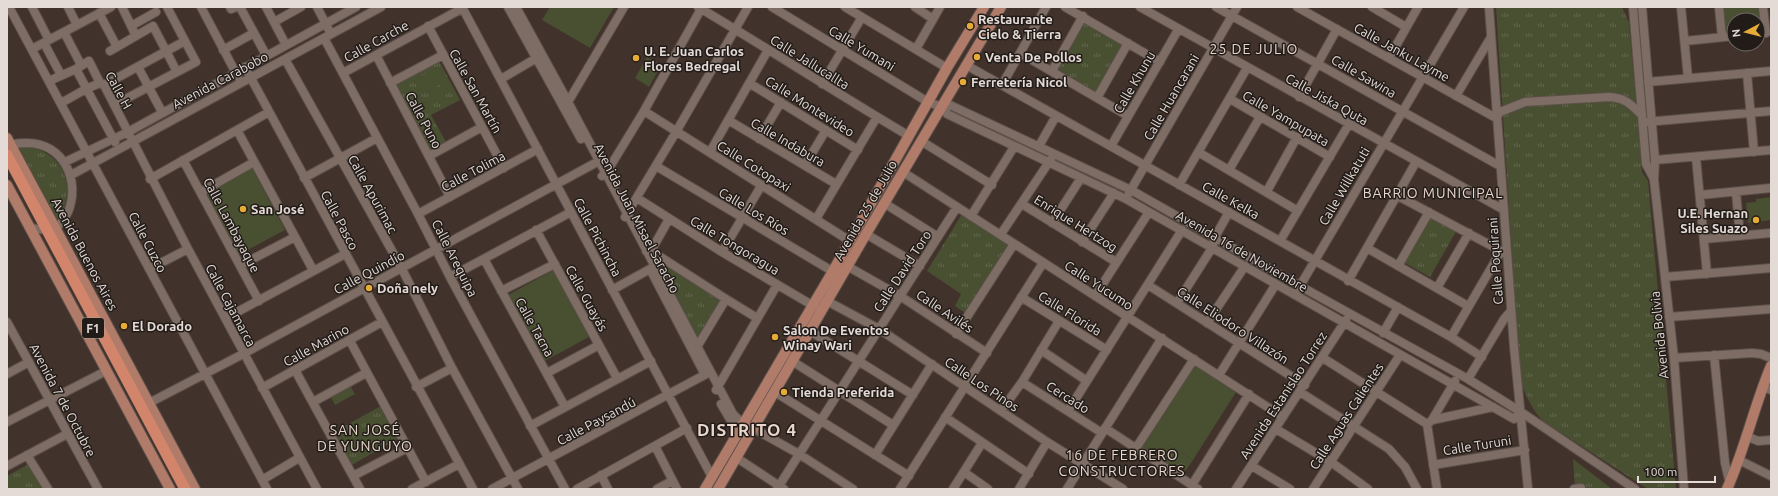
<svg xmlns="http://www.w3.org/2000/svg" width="1778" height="496" viewBox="0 0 1778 496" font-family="Ubuntu,sans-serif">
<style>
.grass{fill:url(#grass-tufts)}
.garden{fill:#494f31}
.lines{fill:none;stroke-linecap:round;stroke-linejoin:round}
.minor-casing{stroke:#5c504a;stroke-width:10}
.major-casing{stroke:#5c504a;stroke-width:12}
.highway-casing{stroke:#5c504a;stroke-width:12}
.minor{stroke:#7e6d65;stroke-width:8}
.major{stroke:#b17b69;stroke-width:10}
.highway{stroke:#d3856c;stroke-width:11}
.poi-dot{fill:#e6ac36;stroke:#221c18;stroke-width:1.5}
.labels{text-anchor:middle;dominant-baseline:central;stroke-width:3;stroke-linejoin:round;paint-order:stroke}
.shield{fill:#221c18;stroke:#aaa19d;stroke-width:1}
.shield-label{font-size:12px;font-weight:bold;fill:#e4dad6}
.poi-label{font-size:13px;font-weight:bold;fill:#e4dad6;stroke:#221c18;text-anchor:start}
.street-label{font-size:13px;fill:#e4dad6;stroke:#221c18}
.neighbourhood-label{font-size:14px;letter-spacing:1px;fill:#e9d6cd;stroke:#221c18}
.district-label{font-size:17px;font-weight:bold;letter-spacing:1px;fill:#e9d6cd;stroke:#221c18}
</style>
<defs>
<pattern id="grass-tufts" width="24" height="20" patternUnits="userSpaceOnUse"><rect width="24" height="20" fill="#494f31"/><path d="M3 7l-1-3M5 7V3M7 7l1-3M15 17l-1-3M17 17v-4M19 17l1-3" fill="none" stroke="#63684e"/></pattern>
</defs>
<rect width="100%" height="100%" fill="#41322b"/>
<path class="grass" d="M1496,7H1622L1629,23L1642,172L1648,181L1676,489H1648L1544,422C1532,410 1526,396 1520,380Z
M1721,7H1761L1764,32H1758V20H1734V34L1724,35Z
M1083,22L1124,43L1096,93L1055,70Z
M439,61L460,100L431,115L446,142L429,151L394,85Z
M18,148C22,148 28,147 33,148C55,153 69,172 67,194C66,203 63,213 57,220Z
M1425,209L1458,228L1430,277L1398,259Z
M962,214L1010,244L967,314L955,306L961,294L927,271Z
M649,253L726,300L699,343Z
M381,406L399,438L350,466L332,433Z
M1169,445L1193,460L1184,473L1160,459Z
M1573,459L1612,489H1575Z
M29,464L42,489H7V476Z"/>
<path class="garden" d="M550,7H614L590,48L542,20Z
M1759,7L1761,30H1758V20H1746L1745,9Z
M647,57L661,65L649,87L635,78Z
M439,66L447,81L424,93L416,79Z
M249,162L285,230L238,255L202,187Z
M1771,197V220L1748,223L1746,203L1756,202V199Z
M1410,238L1423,246L1412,266L1399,259Z
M554,270L589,337L543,362L508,295Z
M1191,359L1238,389L1193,460L1169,445L1160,459L1140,446Z
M348,382L355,394L335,405L329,393Z"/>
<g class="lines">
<g class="minor-casing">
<path id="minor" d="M9,7L267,489
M32,7L49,40
M68,7L77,25
M122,7L136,36
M201,7L238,77
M230,7L231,9L236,7
M240,7L266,55
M266,7L286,45
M317,7L331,34
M462,7L712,477
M508,7L581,139
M516,7L568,102L733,414L740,421L799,454L853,489
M698,7C769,49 838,94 909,136
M772,7L928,102L945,108L947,114L1126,199L1514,419L1521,412
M845,7L947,68
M915,7L933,19
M1065,7L1160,62
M1140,7L1504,210
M1216,7L1500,166
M1297,7L1496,118L1500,112L1525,102L1609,97C1626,98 1630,104 1642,115
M1372,7L1406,27
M1489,7L1514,347L1528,489
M1633,7L1646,164L1654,179
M1642,7L1655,160L1654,180L1674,358L1684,489
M1681,7L1688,78
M1719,7L1722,37
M1763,7L1766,33
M99,13L117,47
M274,22L301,7
M131,26L156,12
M428,26L504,168
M64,32L81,65
M324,38L418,214L450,277L565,489
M1685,41L1734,36
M44,43L61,75
M32,49L111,7
M916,49L940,7
M223,50L254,33
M110,51L153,26L177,72
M1020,53L1128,116
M376,55L450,197
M1389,58L1418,7
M285,59L401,267L452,368L518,489
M966,65L1451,337L1482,357
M138,67L162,112
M245,67L473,489
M76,69L115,142
M1052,71L1083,16
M343,73L463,8
M1747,73L1754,152
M501,79L540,56
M49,81L76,69L89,61L100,83L104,85L188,249L317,489
M1648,82L1771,71
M390,83L443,55
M749,83L858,150
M822,84L862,17
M104,85L185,41
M1002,85L1046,7
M1456,96L1491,37
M1299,97L1337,29
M1097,98L1128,43
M1230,99L1330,157
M61,103L86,89L100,83
M564,104L568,102L624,7
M114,105L196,62L167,7
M945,108L950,105L1131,190L1300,286L1468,379L1521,412L1635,489
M644,111L850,241
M728,120L836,184
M1646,122L1771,111
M237,130L313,270
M759,139L781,102
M921,141L992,185
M1039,146L1056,116
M1111,146L1178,30
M7,149C13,143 18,143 27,143C63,143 81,180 68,212C65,218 61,225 55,228C47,231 38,229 30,228
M710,152L768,50
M1198,152L1298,211
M429,156L482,127
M1696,157L1707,274
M183,160L259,301
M1655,160L1771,150
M65,162L128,132L356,7
M805,165L826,130
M656,166L837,274
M1229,170L1260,117
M903,172L1283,417
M71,175L381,7
M602,176L608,170L644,111L701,9
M304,178L377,138
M150,179L269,112
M1179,185L1247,68
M1267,191L1297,137
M201,192L254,162
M1736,192L1740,236
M1129,193L1237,7
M1700,195L1771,188
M1398,196L1507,254
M637,198L722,252L817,308
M884,203L938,237
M1022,204L1116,262
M418,214L538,149
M971,216L1014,147
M625,217L676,132L748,7
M816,219L877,117
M1052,223L1081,178
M536,230L617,378
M866,234L920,266
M1001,234L1051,159
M1704,239L1771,233
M1280,241L1349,124
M1082,242L1114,193
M1367,248L1468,306
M646,251H651L726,299L757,318
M651,251L669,219
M722,252L761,186
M484,259L565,407
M241,265L295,237
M847,266L900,296L987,353
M1398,266L1429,212
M149,269L188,249
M651,271L703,371
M450,277L571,212
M1665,277L1771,268
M1348,281L1416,162
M1148,285L1305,385
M1437,288L1469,233
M612,290L650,269
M501,291L555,264
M1297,291L1464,7
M1095,296L1149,212
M1021,297L1107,350
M827,301L879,329L1047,442L1123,489
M1177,303L1212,248L1215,237L1229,212
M1669,317L1771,309
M226,318L345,254
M7,322L98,489
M1207,323L1245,266
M810,331L913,395
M1383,333L1398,307
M956,334L1014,244
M1451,337L1501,251
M350,341L426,482
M697,347L726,299
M1041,350L1087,381
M1714,355L1725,463L1730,484
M1323,358L1427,424
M1674,358L1752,353L1761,354L1771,358
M792,361L893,425
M295,370L360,489
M547,373L599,345
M7,374L29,362
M1219,375L1276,284
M1468,379L1504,319L1511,311
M1022,382L1102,433
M416,387L452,368
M1762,387L1771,390
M262,388L382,322
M716,390L777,285
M775,392L909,476
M1300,392L1389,449L1405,467L1417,489
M313,402L366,373
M149,403L243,354L599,161
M721,404L734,426L745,433
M1001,411L1022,382L1059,321
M1068,411L1182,230
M945,417L1029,474
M1432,420L1493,407
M7,422L106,371
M1430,422L1432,420L1455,381
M1427,424L1437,489
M530,426L651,361
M1105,428L1198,489
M1276,429L1331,462L1368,489
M1746,436L1758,441L1771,440
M655,446L677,489
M1136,448L1194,359
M27,455L48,489
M875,455L932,364
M737,458L784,489
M1739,460L1771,476
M1433,465L1525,450
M7,466L67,434
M1252,466L1290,489
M964,472L988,489
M601,475L608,489
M353,476L407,448
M262,480L299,458
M1192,485L1249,394
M412,489L459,464
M492,489L710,372
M577,489L687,428
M657,489L672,481
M777,489L957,207
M900,489L1043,263
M953,489L982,443
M1019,489L1047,442
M1067,489L1162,338
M1236,489L1346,320
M1313,489L1400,355
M1574,489L1581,488"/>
</g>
<g class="major-casing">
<path id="major" d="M7,138L195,489
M7,185L170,489
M705,489L833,271L947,68L984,7
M718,489L866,234L1001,7
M1727,489C1745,449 1754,406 1771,366"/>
</g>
<g class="highway-casing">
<path id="highway" d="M7,155L185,489"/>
</g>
<use href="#minor" class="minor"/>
<use href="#major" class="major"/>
<use href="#highway" class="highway"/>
</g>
<g class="poi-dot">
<circle cx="970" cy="26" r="4"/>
<circle cx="977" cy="57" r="4"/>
<circle cx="636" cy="58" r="4"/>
<circle cx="963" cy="82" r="4"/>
<circle cx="243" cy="209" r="4"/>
<circle cx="1756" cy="220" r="4"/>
<circle cx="369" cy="288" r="4"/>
<circle cx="124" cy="326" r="4"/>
<circle cx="775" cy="337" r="4"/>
<circle cx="784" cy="392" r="4"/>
</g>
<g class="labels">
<rect class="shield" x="82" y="318" width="22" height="20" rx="3"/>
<g class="shield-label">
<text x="93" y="328">F1</text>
</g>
<g class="poi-label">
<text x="978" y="19">Restaurante<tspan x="978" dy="15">Cielo &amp; Tierra</tspan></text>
<text x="644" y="51">U. E. Juan Carlos<tspan x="644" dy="15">Flores Bedregal</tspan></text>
<text x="985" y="57">Venta De Pollos</text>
<text x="971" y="82">Ferretería Nicol</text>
<text x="251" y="209">San José</text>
<text x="1748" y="213" text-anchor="end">U.E. Hernan<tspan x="1748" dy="15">Siles Suazo</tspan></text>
<text x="377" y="288">Doña nely</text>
<text x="132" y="326">El Dorado</text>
<text x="783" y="330">Salon De Eventos<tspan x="783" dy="15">Winay Wari</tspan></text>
<text x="792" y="392">Tienda Preferida</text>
</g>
<g class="street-label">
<text transform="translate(376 41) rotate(-29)">Calle Carche</text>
<text transform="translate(862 48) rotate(31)">Calle Yumani</text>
<text transform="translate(1402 52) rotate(29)">Calle Janku Layme</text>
<text transform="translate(810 62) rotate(32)">Calle Jallucallta</text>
<text transform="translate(1364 76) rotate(30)">Calle Sawina</text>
<text transform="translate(220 80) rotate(-28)">Avenida Carabobo</text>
<text transform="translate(1134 82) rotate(-60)">Calle Khunu</text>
<text transform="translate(119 90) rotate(61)">Calle H</text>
<text transform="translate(476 91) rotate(61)">Calle San Martín</text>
<text transform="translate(1171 97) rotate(-60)">Calle Huancarani</text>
<text transform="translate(1327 99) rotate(29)">Calle Jiska Quta</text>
<text transform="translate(810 106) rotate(32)">Calle Montevideo</text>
<text transform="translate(1286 118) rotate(30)">Calle Yampupata</text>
<text transform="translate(424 120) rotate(62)">Calle Puno</text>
<text transform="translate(788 142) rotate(30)">Calle Indabura</text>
<text transform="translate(754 166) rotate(32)">Calle Cotopaxi</text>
<text transform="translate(473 171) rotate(-28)">Calle Tolima</text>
<text transform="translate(1344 186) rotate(-60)">Calle Willkatuti</text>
<text transform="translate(373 194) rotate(61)">Calle Apurimac</text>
<text transform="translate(1231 200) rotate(29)">Calle Kelka</text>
<text transform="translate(865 210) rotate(-60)">Avenida 25 de Julio</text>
<text transform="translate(754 211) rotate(31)">Calle Los Ríos</text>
<text transform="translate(637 218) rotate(62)">Avenida Juan Misael Saracho</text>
<text transform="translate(340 220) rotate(62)">Calle Pasco</text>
<text transform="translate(1076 223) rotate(32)">Enrique Hertzog</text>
<text transform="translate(232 225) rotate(62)">Calle Lambayaque</text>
<text transform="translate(598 237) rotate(62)">Calle Pichincha</text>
<text transform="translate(148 242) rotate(62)">Calle Cuzco</text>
<text transform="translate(735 245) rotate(31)">Calle Tongoragua</text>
<text transform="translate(1242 251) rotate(30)">Avenida 16 de Noviembre</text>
<text transform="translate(85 254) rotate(62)">Avenida Buenos Aires</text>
<text transform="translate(455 258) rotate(63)">Calle Arequipa</text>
<text transform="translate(1495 261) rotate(-94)">Calle Poquirani</text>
<text transform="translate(902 271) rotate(-57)">Calle David Toro</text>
<text transform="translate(369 272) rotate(-28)">Calle Quindío</text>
<text transform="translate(1099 285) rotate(33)">Calle Yucumo</text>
<text transform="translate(587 298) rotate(61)">Calle Guayás</text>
<text transform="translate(231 305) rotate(62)">Calle Cajamarca</text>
<text transform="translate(945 311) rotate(34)">Calle Avilés</text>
<text transform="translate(1070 313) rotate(32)">Calle Florida</text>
<text transform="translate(1233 325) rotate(33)">Calle Eliodoro Villazón</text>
<text transform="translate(535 327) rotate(61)">Calle Tacna</text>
<text transform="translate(1659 335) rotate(-96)">Avenida Bolivia</text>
<text transform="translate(316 345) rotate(-29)">Calle Marino</text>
<text transform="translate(982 384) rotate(34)">Calle Los Pinos</text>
<text transform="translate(1283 395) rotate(-57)">Avenida Estanislao Torrez</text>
<text transform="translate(1068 397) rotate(32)">Cercado</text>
<text transform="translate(63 400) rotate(62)">Avenida 7 de Octubre</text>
<text transform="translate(1346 416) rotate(-57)">Calle Aguas Calientes</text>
<text transform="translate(596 421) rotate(-28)">Calle Paysandú</text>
<text transform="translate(1477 445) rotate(-9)">Calle Turuni</text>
</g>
<g class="neighbourhood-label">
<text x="1254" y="49">25 DE JULIO</text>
<text x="1433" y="193">BARRIO MUNICIPAL</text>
<text x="365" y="430">SAN JOSÉ<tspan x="365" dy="16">DE YUNGUYO</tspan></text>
<text x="1122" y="455">16 DE FEBRERO<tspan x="1122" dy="16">CONSTRUCTORES</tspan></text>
</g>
<g class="district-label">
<text x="747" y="429">DISTRITO 4</text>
</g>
</g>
<rect width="1778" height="496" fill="none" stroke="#e4dad6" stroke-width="16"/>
<g transform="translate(1746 32) rotate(263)"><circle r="19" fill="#221c18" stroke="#706864"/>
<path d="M0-3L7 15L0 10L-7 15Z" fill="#e6ac36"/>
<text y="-6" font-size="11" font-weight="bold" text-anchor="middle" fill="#e4dad6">N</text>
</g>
<path d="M1638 476v6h77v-6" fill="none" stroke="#e4dad6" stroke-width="2"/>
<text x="1644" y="476" font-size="12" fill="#e4dad6" stroke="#221c18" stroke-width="3" paint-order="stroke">100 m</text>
</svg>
